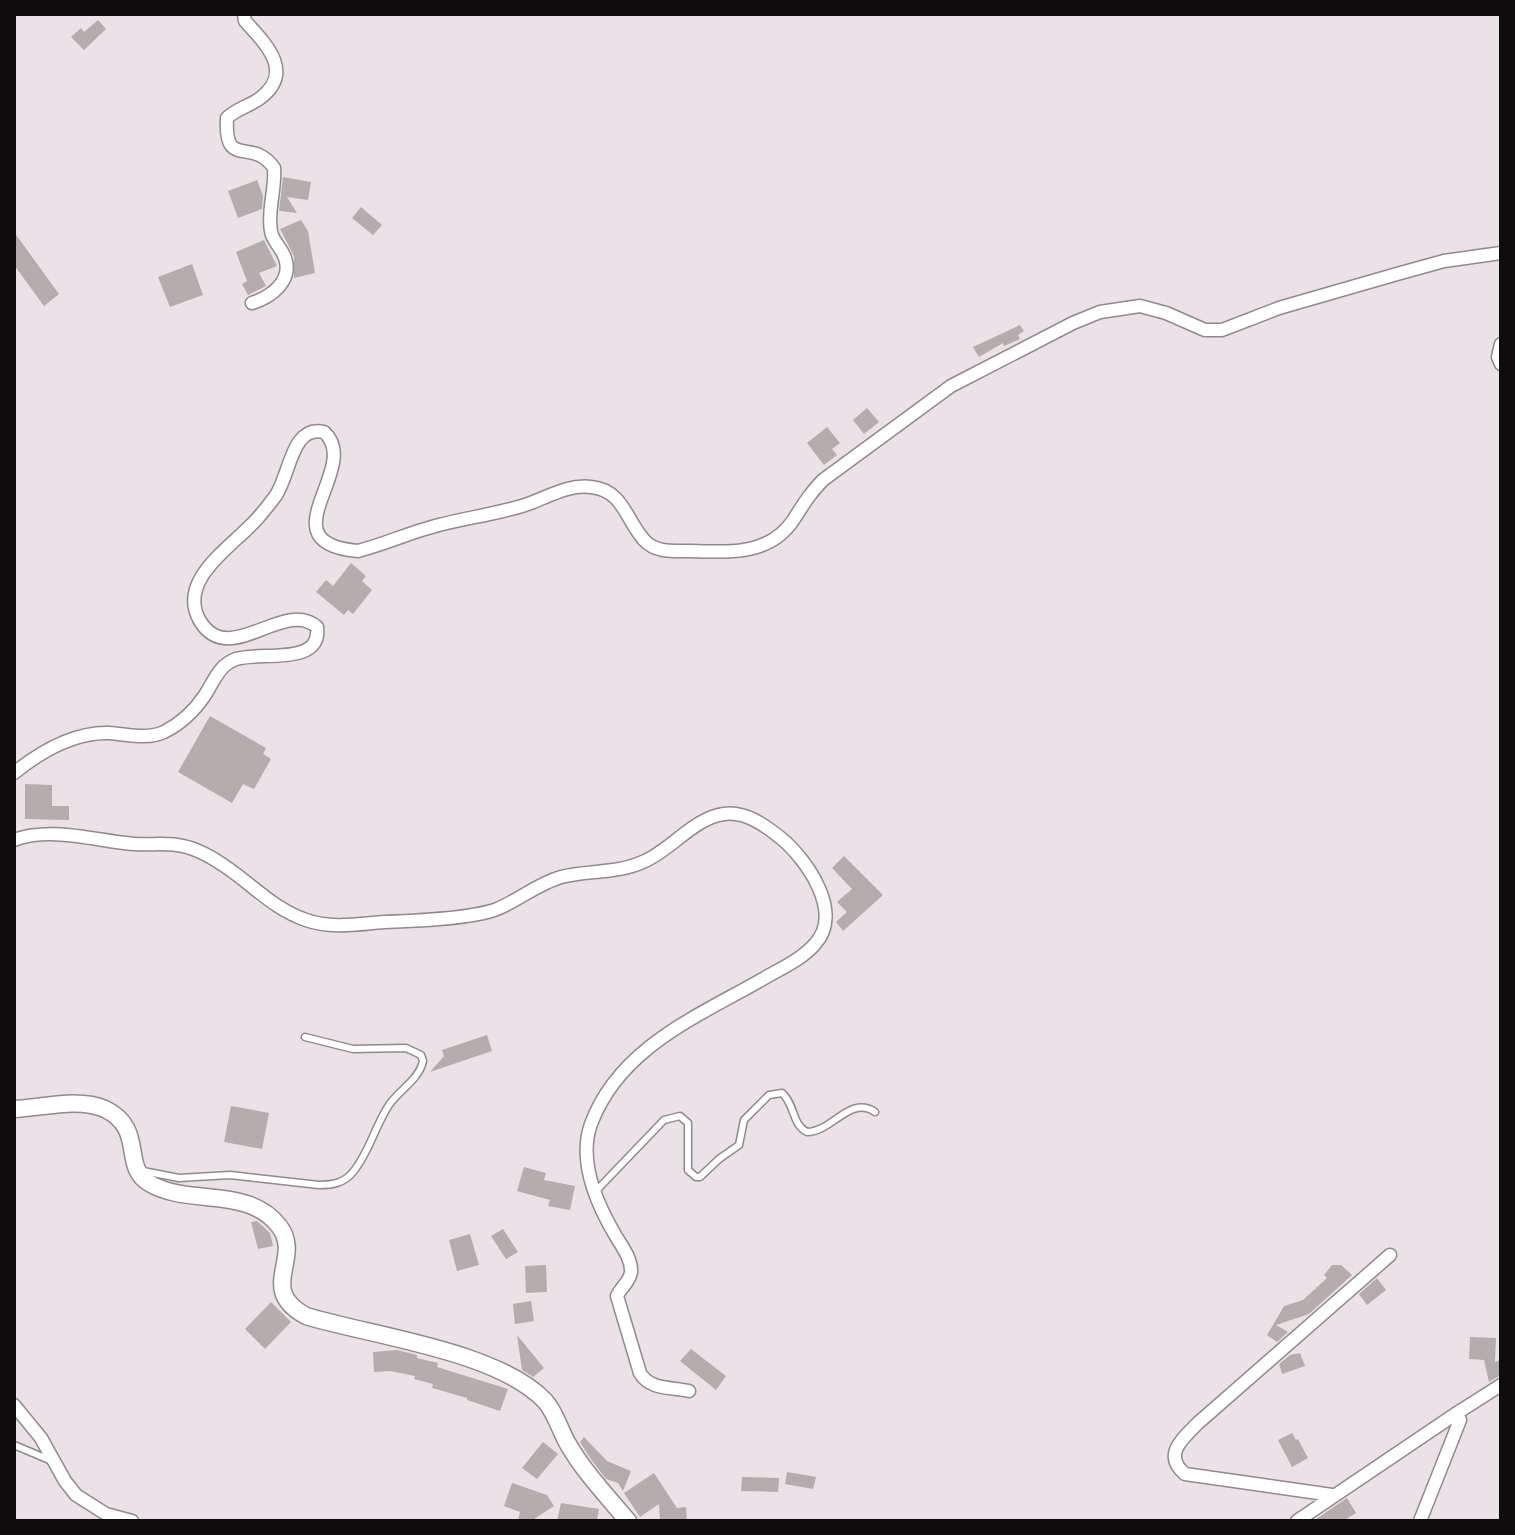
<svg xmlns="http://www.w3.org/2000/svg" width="1515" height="1535" viewBox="0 0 1515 1535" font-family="Helvetica,sans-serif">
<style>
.building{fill:#b5acad}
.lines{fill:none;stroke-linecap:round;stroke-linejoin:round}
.service-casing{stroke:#90898d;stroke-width:9}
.minor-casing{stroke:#90898d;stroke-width:15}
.tertiary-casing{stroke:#90898d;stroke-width:19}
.service{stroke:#fff;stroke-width:6}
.minor{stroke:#fff;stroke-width:12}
.tertiary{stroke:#fff;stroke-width:16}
</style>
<rect width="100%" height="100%" fill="#eae2e6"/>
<path class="building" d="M98,20L106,29L84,50L71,37L81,28L84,32Z
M283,177L311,182L308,200L287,197L297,213L279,211Z
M257,180L263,196L262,209L238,218L228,191Z
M361,207L382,225L373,235L352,218Z
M301,220L308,231L315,273L294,278V256L280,229Z
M14,232L59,294L44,306L14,265Z
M264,240L277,266L259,273L266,286L248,295L242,284L247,281L236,252Z
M192,264L203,295L170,307L158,277Z
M1020,325L1024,331L1018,335L1020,339L1004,346L1003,343L979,357L973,347Z
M867,408L879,422L864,434L853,420Z
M827,427L840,443L832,449L837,455L824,465L807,443Z
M351,563L366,576L362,581L372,590L353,614L348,610L344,615L316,592L326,580L333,586Z
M210,716L266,748L263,754L271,759L254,789L243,784L232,803L178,772Z
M25,784L52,785V806H69V820L25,819Z
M844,856L883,895L843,931L836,922L847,912L837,902L852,889L832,868Z
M487,1035L492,1051L430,1072L444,1056L442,1050Z
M231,1106L269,1113L262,1149L224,1142Z
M524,1167L546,1173L544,1180L575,1186L570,1210L548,1206L550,1200L517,1191Z
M257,1221L270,1233L273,1246L258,1249L251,1222Z
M503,1229L518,1252L506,1259L491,1236Z
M470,1234L479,1265L457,1271L449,1240Z
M546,1265L547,1292L526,1293L525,1266Z
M1332,1265H1341L1352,1275L1309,1314L1276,1325L1288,1332L1277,1342L1267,1335L1284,1306L1303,1300L1327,1278L1324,1275Z
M1377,1278L1386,1290L1367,1305L1359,1294Z
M531,1301L534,1321L515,1324L513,1304Z
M271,1302L291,1322L265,1349L245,1329Z
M517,1335L544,1368L533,1377L522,1370Z
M1470,1337L1496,1338L1495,1362L1501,1360V1375L1489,1382L1484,1360L1469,1359Z
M691,1349L726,1376L716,1390L680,1361Z
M397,1350L417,1355V1358L438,1363L437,1367L508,1389L500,1411L467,1400V1398L432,1388L433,1384L414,1379L415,1376L390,1371L374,1372L373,1352Z
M1300,1353L1305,1366L1282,1374L1279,1364L1290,1355Z
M1292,1433L1296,1440L1298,1439L1308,1458L1292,1467L1278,1440Z
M584,1437L607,1461L631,1471L623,1491L618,1483L606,1479L590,1458L580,1442Z
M543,1442L558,1454L537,1479L522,1468Z
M787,1472L816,1477L813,1489L785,1484Z
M654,1473L677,1508L686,1507L687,1521H660L659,1504L640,1517L624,1493Z
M742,1477L779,1478L778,1492L741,1491Z
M512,1483L547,1495L554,1506L531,1521H518L520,1512L504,1506Z
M1347,1498L1356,1513L1343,1521H1313Z
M561,1503L599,1509L597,1521H557Z"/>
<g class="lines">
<g class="service-casing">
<path id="service" d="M143,1171L179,1178L230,1175L319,1185C333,1185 344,1183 353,1172C369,1153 375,1126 389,1105C399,1090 419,1080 423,1061L421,1055L406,1048L353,1049L305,1037
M595,1192L664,1120L680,1116L688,1123V1170L696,1177H700L719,1159L739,1145L744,1120L769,1095L782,1093C795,1104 792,1125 807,1132C832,1132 850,1095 875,1112
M14,1445L52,1461"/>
</g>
<g class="minor-casing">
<path id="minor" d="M244,14L245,21C267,45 295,73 259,99C249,106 236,109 227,118C224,171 252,136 274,168C276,189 267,210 271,231C272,241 282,248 285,258C293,281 271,297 252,303
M1501,344L1498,357L1501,364
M14,773C40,752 74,732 109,733C127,734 146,740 164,732C180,724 195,710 205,695C214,681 219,665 236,659C259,651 322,667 317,627C284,598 229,669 200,621C177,582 228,549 250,526C259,518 266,508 274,498C290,479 290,424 324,432C364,467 263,543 358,551C385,544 411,532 439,525C466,518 495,514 522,506C545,499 566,484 591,487C623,490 626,520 644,540C656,553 673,551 690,551C729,552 770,556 794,519C805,502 808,496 823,480L951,386L1073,323L1100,312L1140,306L1166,313L1205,330H1222L1279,308L1397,274L1444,261L1501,253
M14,840C51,826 96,841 134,844C148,845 163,843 177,845C193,847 210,856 223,865C251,883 273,909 306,920C331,929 358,924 384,922C413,921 471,919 497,909C519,900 537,884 561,877C589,870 618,874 645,861C672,849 694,818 724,814C746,811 766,826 782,839C807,860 844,913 815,944C803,958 784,967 768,976C701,1015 620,1046 591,1124C578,1160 596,1202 614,1233C620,1244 632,1258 631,1272C630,1282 620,1288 617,1296L640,1373C650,1390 671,1387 689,1391
M14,1405L41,1438L65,1481L76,1495L106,1514L132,1521
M1457,1413L1501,1385
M1332,1495L1185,1474C1162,1455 1183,1438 1198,1423L1390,1255
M1297,1521L1457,1413L1460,1420L1420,1521"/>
</g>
<g class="tertiary-casing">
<path id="tertiary" d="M14,1109C42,1108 78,1097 105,1109C146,1129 121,1166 149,1183C189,1207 247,1185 279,1226C304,1258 256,1289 306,1316C372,1336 498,1351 545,1401C556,1413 560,1431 568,1444C584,1472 607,1496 628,1521"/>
</g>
<use href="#service" class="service"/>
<use href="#minor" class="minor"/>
<use href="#tertiary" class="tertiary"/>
</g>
<rect width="1515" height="1535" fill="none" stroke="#0f0c0e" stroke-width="32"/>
</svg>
